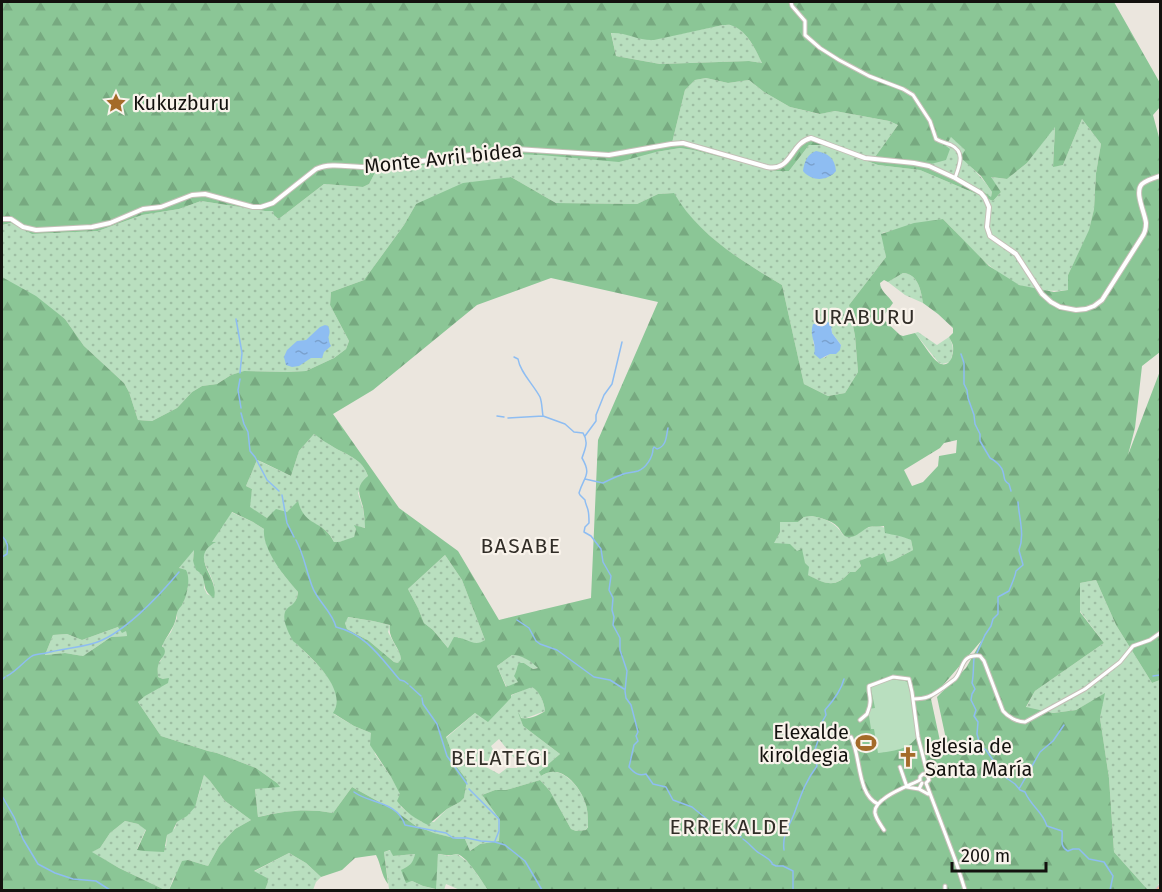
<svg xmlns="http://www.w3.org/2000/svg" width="1162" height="892" viewBox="0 0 1162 892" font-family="'Fira Sans',sans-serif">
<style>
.grass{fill:url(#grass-dots);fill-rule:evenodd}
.forest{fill:url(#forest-firs);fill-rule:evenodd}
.pitch{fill:#b9dfbf}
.water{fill:url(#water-ripples)}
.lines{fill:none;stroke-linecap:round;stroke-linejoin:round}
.stream{stroke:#8ebdf2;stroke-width:1.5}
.minor-casing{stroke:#c4bfb7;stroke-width:5}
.tertiary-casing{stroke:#c4bfb7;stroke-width:6}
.trunk-casing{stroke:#c6c6c5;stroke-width:8}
.minor{stroke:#fff;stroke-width:3}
.tertiary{stroke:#fff;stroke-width:4}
.trunk{stroke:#fab696;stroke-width:5}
.labels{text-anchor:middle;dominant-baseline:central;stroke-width:4.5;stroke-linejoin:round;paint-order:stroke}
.poi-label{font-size:20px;fill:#13110e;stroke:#f9f3eb;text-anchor:start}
.street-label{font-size:20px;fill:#13110e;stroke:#f9f3eb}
.neighbourhood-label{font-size:21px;letter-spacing:1.5px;fill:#312d27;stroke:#f9f3eb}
</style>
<defs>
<pattern id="grass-dots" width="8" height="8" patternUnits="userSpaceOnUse" patternTransform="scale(1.5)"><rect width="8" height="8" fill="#b9dfbf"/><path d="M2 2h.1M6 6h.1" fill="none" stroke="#9ebea3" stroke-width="1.8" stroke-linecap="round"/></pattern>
<pattern id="forest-firs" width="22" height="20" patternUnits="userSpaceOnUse" patternTransform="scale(1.5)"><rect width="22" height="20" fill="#8bc696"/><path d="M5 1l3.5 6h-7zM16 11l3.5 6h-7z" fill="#77a980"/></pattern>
<pattern id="water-ripples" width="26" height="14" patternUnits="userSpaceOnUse" patternTransform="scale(1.5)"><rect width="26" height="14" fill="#8ebdf2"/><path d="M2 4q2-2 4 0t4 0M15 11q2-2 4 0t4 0" fill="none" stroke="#7aa1ce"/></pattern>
</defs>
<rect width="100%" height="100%" fill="#ebe6de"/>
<path class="grass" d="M723,25C725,25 730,24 732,25C746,30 757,51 762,63L749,61L660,64L616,56L611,32L679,34Z
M706,78L728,83L749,80L764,92L790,107L819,114L835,111L889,121L898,125L875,157C853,155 835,144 814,137L787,163L774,167L672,143L685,90L695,80Z
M1082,119L1101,144L1096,173L1094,209L1089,231L1068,275V290C1055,292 1029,290 1017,284C988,270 966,242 943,219L882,233L886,257L849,305L855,336L858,372L845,393L828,396L804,384L782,285C742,261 698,235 673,193L658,194L637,204L556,203L511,177L416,204L404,225L364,280L331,292L330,305L349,341L346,349L334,358L306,371L287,372L245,371L231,375L217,384L202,386L192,392L177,408L152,421L138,420L129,392L124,383L84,346L65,319L2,277V225H3L11,223L33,234L98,231L142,215L179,209L201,201L265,211H273L276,218H280L324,184L363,187L369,184L376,171L513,154L656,152L680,148L693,150L775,171H789L809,145H823L878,165L920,170L993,201L1001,192L990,177L1007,179L1027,163L1055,126L1053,166L1063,165ZM821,320L832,329V333L841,345L824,358C821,354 816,350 814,345C812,338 815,325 821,320Z
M951,136L965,150L961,156C972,168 983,178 992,192L991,198L979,189L930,164L946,146Z
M903,273C918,274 921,290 923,303L905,295L888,282Z
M918,332L937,345L949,337C954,346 954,352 950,362L942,364L938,362L915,333Z
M314,434C321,438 328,444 335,448C349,456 362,459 368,476L358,493L363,509L366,528L355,526L356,529L354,538L339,542H334C327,527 320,528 309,520C304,517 302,512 300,508L267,518L249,507L252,489L246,486L257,460L291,476L299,451Z
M231,512L253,522L264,529L283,574L298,592L295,603L286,611C288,620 289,631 293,639C295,644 302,648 306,653C320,667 347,692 334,714L354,726L371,733L375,754L391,777L401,794V807L422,822H434L447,809L460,802L464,798L467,780L457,767L446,738L475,713L487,720L511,698L510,696L532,686C540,692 544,702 545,711L524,719L520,717L523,726L560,754L540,771L541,776C545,774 550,771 555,772C569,774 581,790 585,802C588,810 588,819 588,826L586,830L576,831L571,829L550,791L540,780L506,790H495L482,795L500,820L499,841L480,844L470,851L465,839H458L433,833L416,826L394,810L352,787L333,813C307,808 283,811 258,817L255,789L277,783L256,768L217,753L208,751L161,736L138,702L163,679L158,677V664L161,660L165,651L163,647V643L171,632L177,618V611L183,603L185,596L188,588L179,568L194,549L193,561L201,573L204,580V588L207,594L214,597C214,592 215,587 213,582C208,567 194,553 214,543L211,542ZM499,739L518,763L517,768H507L499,774L486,767L497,756L491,746Z
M812,516C825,518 836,523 843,535C861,537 857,531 870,527C884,523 899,534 911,540L913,550L892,561L887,562L872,558L859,561L861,566L855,572H850C835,589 825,584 808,575C802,550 796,550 773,543L780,532V522H798L804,517Z
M445,555L462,580L485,640C476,648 467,641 458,637L449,649L433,630L424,623L418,608L408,589Z
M1096,580L1116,625L1152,683L1160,680V882L1155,890H1148L1114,852L1109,778L1100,718L1104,694L1076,710L1053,713L1026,708L1035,691L1104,643L1080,611V583Z
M347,617L373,621L390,625L388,632L400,654L401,659L398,663L394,662L369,641L347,629L345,623Z
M118,627L126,630L127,636L111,637L83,656L65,653L45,655L53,635L67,634L82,640Z
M512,655C522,654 531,661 539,667L533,669L524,663L518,665V682L507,688L497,666Z
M204,775L210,781L225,801L251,820L235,829L219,846L208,866L188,860L173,879L169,890H165L119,868L91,852L100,848L110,833L125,821L138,824L146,829L137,849L166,846L167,835L175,828L177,822C198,809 198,797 204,775Z
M391,850L393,856L415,854L414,860L410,866L407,882L412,881L423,886L435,889L438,854L449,856L457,854L469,863L488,890H460L446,884L444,890H391L389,889L384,852Z
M289,853L306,863L321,877L316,882L313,890H265L268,882L253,872Z"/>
<path class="forest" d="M2,2H1114L1160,83V107L1153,115L1160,141V352L1142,366L1135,428L1128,455L1160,371V680L1152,683L1116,625L1096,580L1080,583V612L1104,643L1035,691L1026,707L1053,713L1076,710L1105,693L1100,718L1109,778L1114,852L1148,890H488C482,882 467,856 457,854C455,854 453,855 452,855C447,856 443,854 438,854L436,889L423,886L412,881L406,883L401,870C410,866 413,863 415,854L393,856L390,850L384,852L388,884C381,875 381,864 376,855L355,858L342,870L321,877L306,863L289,853L254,871L267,878L268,882L265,890H169L182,861L188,860L208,866L219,846L235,829L251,820L225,801L210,781L204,775L195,807L187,816L177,822L172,832L167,835L164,852L144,851L137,850L146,830L138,824L125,821L110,833L100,848L92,852L119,868L165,890H2V277L36,296L65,319L84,346L124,383L129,392L138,420L152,421L177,408L192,392L202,386L217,384L231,375L244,371L287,372L306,371L334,358L346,349L349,341L330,305L331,292L364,280L404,225L416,204L463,183L511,177L556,203L637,204L658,194L674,193C698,235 742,261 782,285L804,384L828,396L845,393L858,372L855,336L849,305L886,257L881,234L914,223L943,219L989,266L1019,285L1054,292L1068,290V275L1089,230L1094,209L1096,173L1101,144L1082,119L1063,165L1053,167L1055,127L1027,163L1007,179L991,177L1001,192L993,201L920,170L878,165L823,145H809L789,171H775L693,150L680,148L656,152L619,162L541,155L514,154L376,171L369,184L363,187L324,184L280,218H277L274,215L273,211H265L201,201L179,209L142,215L98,231L32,234L11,223L2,225ZM723,25C726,25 730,24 733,26C747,31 756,50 762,63L749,61L660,64L616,56L611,33C626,32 639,41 654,40ZM706,78L728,83L749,80L764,92L790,107L820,114L835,111L889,121L898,125L875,157C853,155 835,144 814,137L801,142L779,167C745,165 704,138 672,143L685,90L695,80ZM951,137L965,150L960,157L981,176L992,192L991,197L979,189L931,164L946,160L950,149L946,146ZM903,273C918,274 921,290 923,303L938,314L953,328V333L949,337C950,339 953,344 953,346C954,354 951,367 941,364C933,361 921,340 915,333L903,336L900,335L882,318L893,303C889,296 880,291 880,283L884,280L888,282ZM551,278L658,302L598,440L591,598L499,620L458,551L399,508L333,414L373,390L477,305ZM314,434C321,439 328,444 335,448C349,456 362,459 368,476C355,487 359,493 363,507C364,514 365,521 365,528L354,525L356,529L354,537L339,542H334C323,519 305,528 298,501L287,512L276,509L267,518L250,507L252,489L246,486L257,460L262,462L291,476L299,451ZM957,440L956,453L939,456L938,466L923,482L912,486L904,470L940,448L944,443ZM232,512L253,522L264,529C262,550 285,577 298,592C296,607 289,604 285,612C282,621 289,634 293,641C309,655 349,690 333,713L354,726L371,733L370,745L391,777L400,794L397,801C405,812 416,819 428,825L447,809L460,802L464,798L467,780L457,767L446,737L475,713L488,722L511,698V695L532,687C540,692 544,702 545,711C540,715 528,720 521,718L518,712L523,726L560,754L539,772L541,776C545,774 549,771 555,772C569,773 581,790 585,802C588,810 588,819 588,827L586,830L576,831L571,829L550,791L540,780L506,790H495L482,795L500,820L499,841L480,844L470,851L465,839H458L434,833L416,826L394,810L352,787L333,813C307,808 284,811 258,817L255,789L280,787L277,783L256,768L217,753L208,751L161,736L138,702L145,696L168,683L169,678L163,679L158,677C158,673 157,667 159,663C160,659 165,656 165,651C164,644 160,650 164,642C166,638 169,634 171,630C175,624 176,619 177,613C178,609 180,608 182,605C187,596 191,579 186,570L179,568L194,550L193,561L196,570C210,578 198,588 214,598C220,577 187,557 216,542H212ZM812,516C821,518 831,520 838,527C841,530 842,536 848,537C856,538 862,530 869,527C873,526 879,527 884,526L885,533C894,535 902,536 911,540L913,550L892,561L887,562L884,553L872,558L870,557L859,561L861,566L855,572H850C835,589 826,584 808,575L809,567L805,563L802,549L797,551L790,544L774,543L780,532V522H798L804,517ZM445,555L462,580L485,640C474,648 466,637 454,637L448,648L433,630L424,623L418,608L408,589ZM348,617L373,621L390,625C387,638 400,647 401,659L398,663L394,662L369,641L347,629L345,623ZM118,627L122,633L126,631L127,636L111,637L83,656L65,653L45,655L53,635L67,634L82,640ZM982,640L966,668L937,697L946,739L940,741L931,699ZM512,655C522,655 531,661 538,668L533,669L524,663H519C517,666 517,671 514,676L518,682L506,687L497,666Z"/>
<path class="pitch" d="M889,679L905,681L907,682L910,692L917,737C908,750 893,751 878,753L874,729H871L868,709L875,708L871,689L872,686Z"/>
<path class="water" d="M816,151C828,153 835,158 836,171C828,181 812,182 803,171C804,163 807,154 816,151Z
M821,320H825L831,324L832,333L841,345L840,350L836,354H830L820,359L814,354C817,343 809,337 813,324H817Z
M325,325L328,326C332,334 327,335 329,340C329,342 330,344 331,346L324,352L322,358H311L299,366L292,367L286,365L284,357L287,350L297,341L306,340L320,327Z"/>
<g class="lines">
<path class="stream" d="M236,319L242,353L240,373
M961,354L964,363V384L967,390L968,398L974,415L975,424L980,434V441L990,458C994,460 1002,466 1003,472C1005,478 1003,480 1009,484L1011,491
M514,357L518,359C520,372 533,384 540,397C542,402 542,410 543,416L565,424L574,432L583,433C589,442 585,449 582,458C592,475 584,476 579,493L580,495L585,500C585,503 587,506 588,510C589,514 589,519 589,523L585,527L584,532L591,536L601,549L603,562L611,576L609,590L613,598L612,610L614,617L613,625L620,638V650L627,671L625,691L626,698L631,705L638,732L636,736L638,741L634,745L629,767C635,774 639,776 646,774L653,784L666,787L673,800L692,807L708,820
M240,379L238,390L241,408
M241,413L244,424L248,432L250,451L255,457L267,480L279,491
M497,416L504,417
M508,418L543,416
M585,436L596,421V415L604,395L612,384L622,342
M585,479L603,483C609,480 615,477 621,475C626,472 632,473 638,471C646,468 653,457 653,449L654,447L657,449C667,446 666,436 668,428
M282,495L287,523L294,537
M2,536C8,542 8,546 7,554L2,557
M296,540C304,555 306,570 312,586C317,601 332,611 336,627C366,634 381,658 400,680L404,681L408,684
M517,620L529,628L536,641L540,644L557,650L594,677L610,680L624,689
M977,653L985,635L991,626L993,619L998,614V597L1009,591C1011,585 1015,578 1016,571L1023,565C1023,564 1019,551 1019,550C1025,535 1019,518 1018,502
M974,658C973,667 974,674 972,683L975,689L972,694L971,700L976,710L974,716L978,722L977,734L980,745L986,750L995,763L1002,770L1005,777L1015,784L1020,790L1025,792C1032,808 1042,810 1047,826L1062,831C1063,840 1059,846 1068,851L1073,849H1079L1089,859L1104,862L1113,876L1110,890
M7,676C17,671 23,662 32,656C36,654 42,654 46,653C61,649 76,648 91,644C121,637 159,596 179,572
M1153,676L1160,675
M2,680L5,677
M410,686L421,696
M422,698L423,704L437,724L447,756L467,784
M469,789L499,819V831L495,841
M1019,789L1040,752L1053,741L1064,725
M354,792C370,804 397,801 405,825L446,833L453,838H467L481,841L495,842L505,845L525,861L542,890
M2,796L14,817L23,839L38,864L55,873L73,879L96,881L110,890
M729,828L736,830L741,837
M743,839C749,843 753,849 759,853C765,857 768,857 772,863
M784,850C782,835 789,827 794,814C801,795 805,782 817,766L813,755L819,738L821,724L826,715L825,710C834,700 841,691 844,679
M772,864L776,866H783L793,871V890"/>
<g class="minor-casing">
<path id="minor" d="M791,2L792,6L805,21V35L820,48L839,60L869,76L903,89L913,95L930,121L936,139C941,142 946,143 951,145C966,152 959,166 955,178
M913,699C928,699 931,696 943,688C947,685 951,682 955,679C964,669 960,654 980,656L984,661L1003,711C1008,717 1017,722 1025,722L1085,689L1120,662L1133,646L1150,640L1160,633
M860,720L867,714C868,710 870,707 870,703C871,697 868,691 869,686L893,677L909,679L912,692L918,737L928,776
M851,737C861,756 857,795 878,804
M900,767L907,787
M920,780V777L923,774L927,775L929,780L926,783L956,862L965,890
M907,787L919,789L928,794
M919,789L922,783
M884,830C881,825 876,819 875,813C873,798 909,786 920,780
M945,890V886"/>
</g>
<g class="tertiary-casing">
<path id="tertiary" d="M2,219H11L23,227L36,230L92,227L110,223L143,209L161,207L192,195L205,194L253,207H261L273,203L316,169C332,162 351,168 368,167L448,158L516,149L609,155L671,144L683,143L767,167C792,172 790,143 811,138L865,158L914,163L929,166L955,178L981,193L985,198L989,207L987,227L990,236L1016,254L1042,294L1051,302L1060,307L1076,310L1086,309L1094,306L1102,300L1142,237C1145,233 1146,229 1146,223C1145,213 1134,192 1142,184C1147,180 1154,178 1160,176"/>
</g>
<g class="trunk-casing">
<path id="trunk" d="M1159,890L1160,889"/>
</g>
<use href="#minor" class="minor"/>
<use href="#tertiary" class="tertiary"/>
<use href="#trunk" class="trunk"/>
</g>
<defs>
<g id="sight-bare" transform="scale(1.62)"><path d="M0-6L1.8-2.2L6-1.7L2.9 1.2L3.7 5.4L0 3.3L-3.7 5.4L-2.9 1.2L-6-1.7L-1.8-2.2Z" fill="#a46b29" stroke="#f9f3eb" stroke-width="2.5" paint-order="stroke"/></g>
<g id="stadium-bare" transform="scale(1.62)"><path d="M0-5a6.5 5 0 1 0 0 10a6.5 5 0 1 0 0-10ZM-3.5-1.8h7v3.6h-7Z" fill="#a46b29" stroke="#f9f3eb" stroke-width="2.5" paint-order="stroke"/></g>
<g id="church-bare" transform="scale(1.62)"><path d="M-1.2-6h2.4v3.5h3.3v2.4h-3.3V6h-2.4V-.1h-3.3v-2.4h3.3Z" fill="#a46b29" stroke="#f9f3eb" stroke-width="2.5" paint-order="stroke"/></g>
</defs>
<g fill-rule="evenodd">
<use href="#sight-bare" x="116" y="103"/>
<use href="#stadium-bare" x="866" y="743"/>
<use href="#church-bare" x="908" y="757"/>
</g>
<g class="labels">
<g class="poi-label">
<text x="133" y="103">Kukuzburu</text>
<text x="849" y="732" text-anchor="end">Elexalde<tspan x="849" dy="23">kiroldegia</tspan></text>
<text x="925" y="746">Iglesia de<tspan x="925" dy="23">Santa María</tspan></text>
</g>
<g class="street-label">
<text transform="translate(443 158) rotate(-6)">Monte Avril bidea</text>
</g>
<g class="neighbourhood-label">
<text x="865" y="317">URABURU</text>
<text x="521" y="546">BASABE</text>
<text x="500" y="758">BELATEGI</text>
<text x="730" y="827">ERREKALDE</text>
</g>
</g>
<rect width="1162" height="892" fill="none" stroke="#13110e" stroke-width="6"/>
<path d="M952 862v9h94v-9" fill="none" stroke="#13110e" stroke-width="3"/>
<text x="961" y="862" font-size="18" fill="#13110e" stroke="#f9f3eb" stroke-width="4.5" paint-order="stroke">200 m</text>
</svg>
